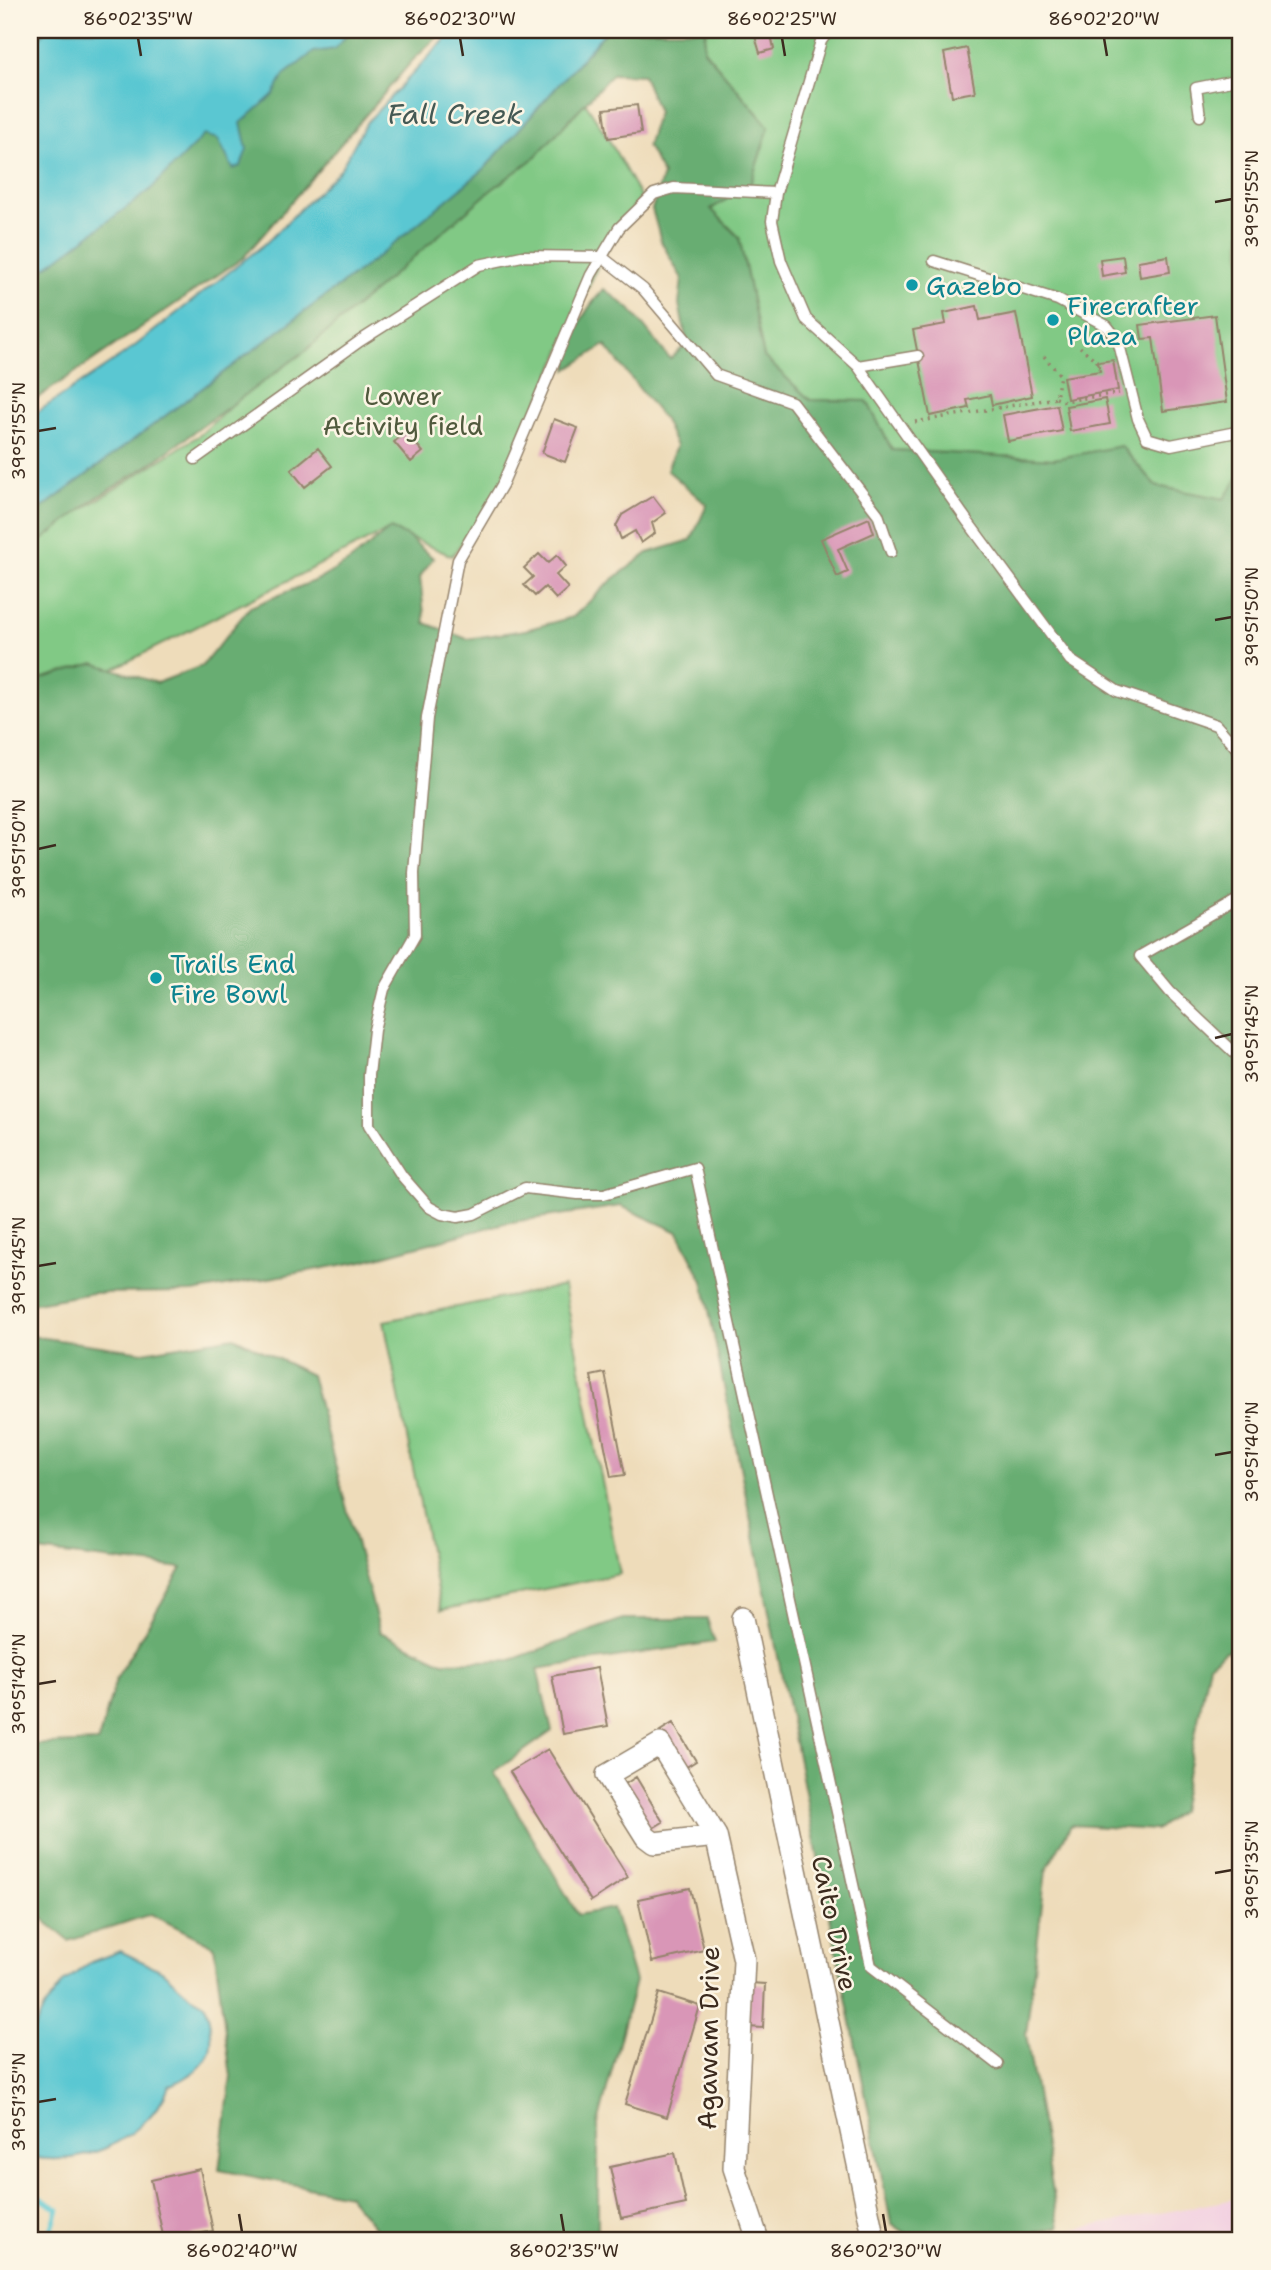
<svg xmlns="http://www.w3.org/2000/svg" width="1271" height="2270" viewBox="0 0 1271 2270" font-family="'Shantell Sans',sans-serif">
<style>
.built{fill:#f2cfe1}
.green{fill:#81c985;stroke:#5e7a52;stroke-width:2}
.forest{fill:#68ad72;stroke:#526c48;stroke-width:2}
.water{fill:#5ac7d2;stroke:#4a7878;stroke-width:2}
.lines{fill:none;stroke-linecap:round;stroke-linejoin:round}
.stream{stroke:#5ac7d2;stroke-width:5}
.building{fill:#d996b7}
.service-casing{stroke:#94836c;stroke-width:13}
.minor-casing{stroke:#94836c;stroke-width:24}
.path{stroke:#94836c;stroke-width:3.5;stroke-dasharray:2 5;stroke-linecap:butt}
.service{stroke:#fff;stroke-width:10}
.minor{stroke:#fff;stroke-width:21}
.ticks{fill:none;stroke:#3b2a1e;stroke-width:2.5}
.culture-dot{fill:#0f9aa8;stroke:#fcf5e5;stroke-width:2.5}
.labels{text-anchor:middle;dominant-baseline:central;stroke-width:5;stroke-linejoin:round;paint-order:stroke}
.culture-label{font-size:26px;fill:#0d838f;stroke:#fcf5e5;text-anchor:start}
.park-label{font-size:26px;fill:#505a3d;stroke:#fcf5e5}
.street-label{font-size:26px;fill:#3b2a1e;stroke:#fcf5e5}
.water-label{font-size:28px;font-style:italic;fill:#445954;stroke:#fcf5e5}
.neatline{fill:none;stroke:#3b2a1e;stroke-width:2.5}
.ticks-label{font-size:18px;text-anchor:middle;fill:#3b2a1e}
</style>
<rect width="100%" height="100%" fill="#fcf5e5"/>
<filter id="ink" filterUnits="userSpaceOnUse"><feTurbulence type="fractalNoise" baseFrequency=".0143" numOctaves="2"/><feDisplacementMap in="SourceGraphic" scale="14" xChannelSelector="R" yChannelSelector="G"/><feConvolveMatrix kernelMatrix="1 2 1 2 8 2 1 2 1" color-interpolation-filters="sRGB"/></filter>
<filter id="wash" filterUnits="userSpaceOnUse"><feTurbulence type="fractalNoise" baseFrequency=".00686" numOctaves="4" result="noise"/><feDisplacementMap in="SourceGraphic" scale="28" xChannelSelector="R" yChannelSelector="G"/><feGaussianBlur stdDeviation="1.57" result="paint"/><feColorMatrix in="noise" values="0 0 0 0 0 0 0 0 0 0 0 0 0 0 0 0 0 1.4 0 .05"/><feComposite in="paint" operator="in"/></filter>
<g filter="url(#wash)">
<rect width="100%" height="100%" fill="#eedcba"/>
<path class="built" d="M1241,2198V2240H1015Z"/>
<path class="green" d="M706,30H1241V473L1225,499L1156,486L1121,446L1054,459L892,450L867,401L810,400L764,357L739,237L711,209L750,185L769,127L704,50Z
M571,80L608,138L641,198L600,261L501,488L452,556L390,529L109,671L30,681V543L201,434L405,244Z
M564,1286L620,1574L441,1610L384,1321Z"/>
<path class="forest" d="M30,30H445L412,61L244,257L30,403Z
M607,30H705L704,50L769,127L750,185L711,209L739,237L764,357L810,400L867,401L892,450L1054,459L1121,446L1156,486L1224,499L1241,473V1646L1224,1652L1209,1664L1180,1811L1156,1830L1071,1825L1046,1871L1026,2035L1059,2227L1002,2240H924L914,2239L891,2223L703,1281L678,1232L621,1206L505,1223L363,1261L193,1292L93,1293L30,1304V682L94,663L157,683L202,666L250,607L321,578L350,561L390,529L407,536L433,558L420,577L425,623L467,639L525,630L573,617L612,580L648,553L691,540L707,505L667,470L676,446L664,420L605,345L567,370C572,335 580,315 604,289L630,309L670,359L687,344L679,304L682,279L661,241L652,209L663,175L647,146L658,112L643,75L612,74L534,158L490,191L304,352L149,465L96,498L30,550V517L375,259L484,169Z
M30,1336L143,1352L234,1337L311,1375L380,1632L443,1662L511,1660L623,1619H707L715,1642L537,1669L552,1731L494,1772L578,1915L613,1908L635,1981L598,2124V2240H385L348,2195L219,2170L231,2077L214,1946L151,1914L69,1941L30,1908V1745L98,1742L116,1679L182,1568L30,1550Z"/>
<path class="water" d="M47,30H351L335,49L314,52L284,75L274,94L241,123L247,149L241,166L233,169L218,139L204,135L149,191L30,279V46Z
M454,30H607L484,169L375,259L30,517V417L126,353L266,243L340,170L366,123Z
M120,1951L162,1971L189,1995L205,2004C218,2049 213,2067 169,2086C148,2137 85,2168 32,2157L30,2156V2037L44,2008L64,1982L91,1962Z"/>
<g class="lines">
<path class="stream" d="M30,2161L32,2157
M30,2192L58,2209L48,2240"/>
</g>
<g id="blocks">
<path class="building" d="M770,30L774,49L760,53L754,33Z
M967,48L975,92L952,96L944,53Z
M637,105L641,133L608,138L604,109Z
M1123,256L1125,272L1102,276L1100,259Z
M1168,256L1170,272L1140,277L1138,261Z
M977,306L980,320L1016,313L1032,396L992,405L990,395L967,400L969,408L930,416L913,330L946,324L944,313Z
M1215,315L1227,402L1163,411L1153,338L1142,339L1140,325Z
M1113,360L1118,390L1067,399L1063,377L1100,371L1098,362Z
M1105,399L1110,424L1070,431L1066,406Z
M1057,405L1062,431L1008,441L1003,415Z
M554,419L578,428L565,462L542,453Z
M406,432L423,452L411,462L394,442Z
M318,448L332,466L305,487L291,470Z
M653,496L666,513L652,523L655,533L641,543L635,531L621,539L616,526L622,515Z
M869,518L874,533L838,549L848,572L837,577L821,539Z
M539,554L548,563L557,555L566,566L556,575L568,588L556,599L545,587L535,596L524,585L533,577L524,568Z
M605,1373L625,1475L611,1477L591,1376Z
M597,1668L608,1726L563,1734L552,1676Z
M673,1723L696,1761L683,1769L660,1731Z
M548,1749L628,1877L591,1901L510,1772Z
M636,1777L663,1822L650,1830L622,1786Z
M690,1888L704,1950L652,1962L638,1899Z
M750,1983L765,1984L763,2028L748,2027Z
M659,1993L700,2006L667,2117L625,2104Z
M675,2153L686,2204L621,2218L610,2167Z
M200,2169L213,2231L164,2240L151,2180Z"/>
</g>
</g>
<g filter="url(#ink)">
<use href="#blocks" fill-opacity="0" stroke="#94836c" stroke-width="2"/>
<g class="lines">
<g class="service-casing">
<path id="service" d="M829,30L821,41L776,193L772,221L781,261L806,319L858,366L918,356
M1200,116L1196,88L1241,79
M776,193L674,188L654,194L619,228L591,275L502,485L458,560L427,718L414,873L415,935L384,989L374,1030L369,1075V1125L402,1176L429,1207L442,1214L458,1217L474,1214L525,1188L578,1194H604L695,1168L871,1966L998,2064
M934,261L1058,300L1107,326L1118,340L1138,419L1147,438L1171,445L1241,431
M858,366L968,522L1070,660L1117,691L1216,725L1241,753
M195,459L360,341L479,265L522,256L602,257L643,289L716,375L792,402L878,514L891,552
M1241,898L1140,956L1170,992L1241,1059"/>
</g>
<g class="minor-casing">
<path id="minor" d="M743,1618L874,2240
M660,1744L716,1836L654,1843L646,1837L607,1775Z
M716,1836L744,1960L734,2168L758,2240"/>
</g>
<path class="path" d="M1080,347L1098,362
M1056,398L1064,401L1119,393
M915,422L1056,398L1060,375L1043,355"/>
<use href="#service" class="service"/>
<use href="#minor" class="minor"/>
</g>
</g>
<path class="ticks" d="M138,38L141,56M460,38L463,56M782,38L785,56M1104,38L1107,56M1215,202L1232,199M38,431L56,428M1215,620L1232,617M38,849L56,845M1215,1038L1232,1034M38,1266L56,1263M1215,1455L1232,1452M38,1684L56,1681M1215,1873L1232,1870M38,2102L56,2099M239,2214L242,2232M561,2214L564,2232M883,2214L886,2232"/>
<g class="culture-dot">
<circle cx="912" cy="285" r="7"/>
<circle cx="1053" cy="320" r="7"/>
<circle cx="156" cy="978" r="7"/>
</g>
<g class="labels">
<g class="culture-label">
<text x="926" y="285">Gazebo</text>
<text x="1067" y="305">Firecrafter<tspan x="1067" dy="30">Plaza</tspan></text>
<text x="170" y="963">Trails End<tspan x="170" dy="30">Fire Bowl</tspan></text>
</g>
<g class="park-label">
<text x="403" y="395">Lower<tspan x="403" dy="30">Activity field</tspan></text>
</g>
<g class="street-label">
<text transform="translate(835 1923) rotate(78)">Caito Drive</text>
<text transform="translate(708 2038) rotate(-89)">Agawam Drive</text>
</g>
<g class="water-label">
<text x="455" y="114">Fall Creek</text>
</g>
</g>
<rect width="1271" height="2270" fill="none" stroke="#fcf5e5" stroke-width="77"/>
<rect x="38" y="38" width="1194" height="2194" class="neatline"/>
<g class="ticks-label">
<text x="138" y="25">86°02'35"W</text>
<text x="460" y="25">86°02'30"W</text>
<text x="782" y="25">86°02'25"W</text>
<text x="1104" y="25">86°02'20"W</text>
<text transform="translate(1252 199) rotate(-90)" y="6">39°51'55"N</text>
<text transform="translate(19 431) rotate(-90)" y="6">39°51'55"N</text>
<text transform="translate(1252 617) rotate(-90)" y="6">39°51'50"N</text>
<text transform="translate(19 849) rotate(-90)" y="6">39°51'50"N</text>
<text transform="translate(1252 1034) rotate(-90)" y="6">39°51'45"N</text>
<text transform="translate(19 1266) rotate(-90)" y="6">39°51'45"N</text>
<text transform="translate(1252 1452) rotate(-90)" y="6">39°51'40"N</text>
<text transform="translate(19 1684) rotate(-90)" y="6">39°51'40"N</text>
<text transform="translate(1252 1870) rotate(-90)" y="6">39°51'35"N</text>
<text transform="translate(19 2102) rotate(-90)" y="6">39°51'35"N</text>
<text x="242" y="2257">86°02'40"W</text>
<text x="564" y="2257">86°02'35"W</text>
<text x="886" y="2257">86°02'30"W</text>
</g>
</svg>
